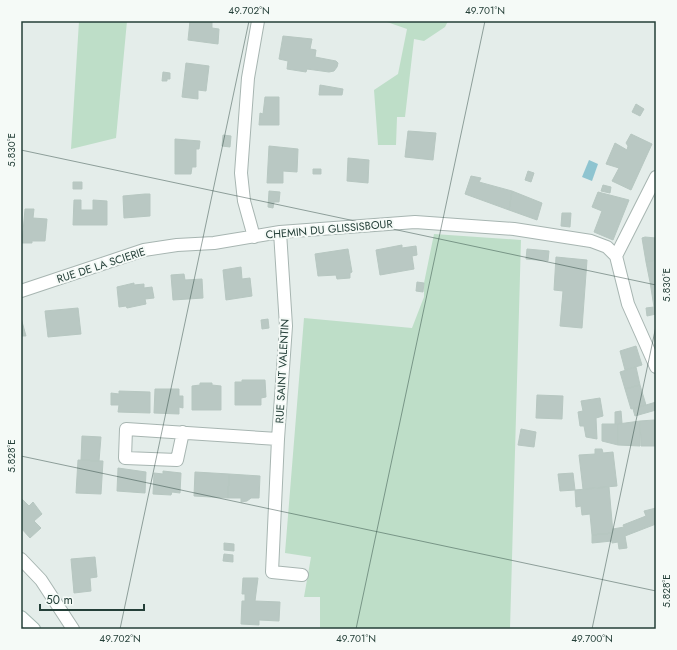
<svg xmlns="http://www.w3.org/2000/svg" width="677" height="650" viewBox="0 0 677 650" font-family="Jost,sans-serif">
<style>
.green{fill:#bedec8}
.water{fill:#8ec4d0}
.building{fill:#b9c8c3;stroke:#b7c7c1}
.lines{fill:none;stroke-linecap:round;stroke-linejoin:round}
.minor-casing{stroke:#a7b5b1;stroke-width:14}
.secondary-casing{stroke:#a3b9b2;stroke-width:14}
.minor{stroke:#fff;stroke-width:12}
.secondary{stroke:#fff;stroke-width:12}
.ticks{fill:none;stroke:#243f38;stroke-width:1;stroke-opacity:0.45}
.labels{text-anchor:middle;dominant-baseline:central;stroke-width:4;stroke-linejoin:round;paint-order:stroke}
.street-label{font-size:11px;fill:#243f38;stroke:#f5faf7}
.neatline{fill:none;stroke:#243f38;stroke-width:1.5}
.ticks-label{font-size:10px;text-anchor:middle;fill:#243f38}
</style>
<rect width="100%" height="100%" fill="#e4edea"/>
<path class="green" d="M79,21H127L116,138L71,149Z
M388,21H448L445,27L424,41L414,39L405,117H397L396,145H378L374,90L398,74L407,29L387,22Z
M434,234L521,240L510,629H320V597H304L311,557L285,553L304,318L412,328L424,297V283Z"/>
<path class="water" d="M589,160L598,164L592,181L582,177Z"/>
<path class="building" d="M190,21H212V28L219,29L218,44L188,40Z
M283,36L312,39L310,49L316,50L315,57L336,61L338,63L337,67L334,71L329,72L307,69L306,72L287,69L288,61L279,59Z
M186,63L209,66L206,91L198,90V99L182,97Z
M163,72L170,73V79H167V81H162Z
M320,85L343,89L342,95H319Z
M265,97H279V125H259L260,113L263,114Z
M636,104L644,109L640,116L632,112Z
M408,131L436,133L433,160L405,157Z
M631,134L652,144L631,190L612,181L619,168L606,164L615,143L627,150L628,146L626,143Z
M223,135L231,136L230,147L222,146Z
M175,139L200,141L199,149H196V167H192L191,174H175Z
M269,146L298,149L297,172L283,171V183H267Z
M348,158L369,160L368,183L347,181Z
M313,169H321V174H313Z
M528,171L534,173L531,182L525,180Z
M471,176L481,178L479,182L512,191L509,210L465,194Z
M73,182H82V189H73Z
M603,185L611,187L610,193L601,191Z
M269,191L280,192L279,202H274L273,208L268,207Z
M512,191L542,203L537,220L509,210Z
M598,192L629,200L613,240L594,232L602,211L592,207Z
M145,194H150V216L124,218L123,196Z
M74,200H81V210H93V200L107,201V225H73Z
M25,209H34L33,218L47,219L45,241H32V243H22Z
M562,213H571L570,227L561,226Z
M645,237L656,238V260L646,262L642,238Z
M402,245V248L416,246L417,255L412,256L414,269L380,275L376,250Z
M348,249L352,272L350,273V278L337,279L336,275L318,276L315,254Z
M527,249L549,251L548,261L526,259Z
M556,257L587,260L582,328L560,326L563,291L554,290Z
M656,260V281L650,282L646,262Z
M241,267L242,279L250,278L252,296L226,300L223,270Z
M184,274L185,280L202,279L203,298L173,300L171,275Z
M656,281V314L647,316L646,308L654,307L650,282Z
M417,282L424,283L423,292L416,291Z
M134,283V285L144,284V288L152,287L154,298L145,299L146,304L127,308L126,306L119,307L117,287Z
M78,308L81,334L48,337L45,311Z
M21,318L26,336H21Z
M268,319L269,328L262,329L261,320Z
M636,346L642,365L625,370L620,351Z
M636,367L640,385L625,389L620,372Z
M242,380H265L266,397L261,398V405H235V382H242Z
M200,383H212V385L221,386V410H192V386L200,385Z
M640,385L646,405L631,409L625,389Z
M155,389H179V396H183V408L179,407V414L154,413Z
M119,391L150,392V413L118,412L119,405H111V393L119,394Z
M537,395L563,396L562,419L536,418Z
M600,398L603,416L596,418L597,439L586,437L584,426H580L578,412L583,411L581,401Z
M656,402V410L635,416L633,409Z
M621,411L622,423L615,424V412Z
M654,420H656V446H641L640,421Z
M640,421V446L618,445V424Z
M602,424H618V445L602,441Z
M521,429L536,432L534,447L518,445Z
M82,436L101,437L99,461L81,460Z
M595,449H602L603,453L613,452L617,486L583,489L579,455L595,454Z
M78,460L103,461L101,494L76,493Z
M118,468L146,472L145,493L117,491Z
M163,471L181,473L180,493L172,492L171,495L153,494L154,473L163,474Z
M195,472L229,474L228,498L194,496Z
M573,473L575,490L560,491L558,474Z
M229,474L260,476L259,498H251L247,501L241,502V498H228Z
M609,487L613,533L592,535L590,514L582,515L581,506L576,507L575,490Z
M21,498L29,506L33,502L42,514L34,521L41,528L30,538L21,528Z
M656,508V524L625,536L627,548L619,549L618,542L612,543V541L592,543V535L613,533V529L624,527L623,525L646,516L644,511Z
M224,543L234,544V551L224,550Z
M224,554L233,555V562L223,561Z
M95,557L97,577L90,578L91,591L74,593L71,559Z
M243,578H258L255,601L280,602L279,621L259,620V625L241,624L242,601H245V594H242Z"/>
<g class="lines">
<g class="minor-casing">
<path id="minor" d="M656,177L616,256L628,304L656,367
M280,232L286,326L278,439L272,572L302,575
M254,237L244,201L241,173L248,78L258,21
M21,291L144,250L177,245L214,243L280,232L415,222L514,229L591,241L607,247L616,256
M183,432L177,460L125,458L126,429L278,439
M21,559L41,580L73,629"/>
</g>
<g class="secondary-casing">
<path id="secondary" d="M21,617L34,629"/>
</g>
<use href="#minor" class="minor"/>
<use href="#secondary" class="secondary"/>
</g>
<path class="ticks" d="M21,150L656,285M21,456L656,591M120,629L249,21M356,629L485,21M592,629L656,326"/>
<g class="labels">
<g class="street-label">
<text transform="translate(329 229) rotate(-5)">CHEMIN DU GLISSISBOUR</text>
<text transform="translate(101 265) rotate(-18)">RUE DE LA SCIERIE</text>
<text transform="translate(282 371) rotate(-87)">RUE SAINT VALENTIN</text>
</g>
</g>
<rect width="677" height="650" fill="none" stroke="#f5faf7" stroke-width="44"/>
<path d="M40 604v6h104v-6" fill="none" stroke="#243f38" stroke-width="2"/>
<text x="46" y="604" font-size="12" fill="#243f38" stroke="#f5faf7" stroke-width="3" paint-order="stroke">50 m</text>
<rect x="22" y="22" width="633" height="606" class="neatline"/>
<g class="ticks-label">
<text x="249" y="14">49.702°N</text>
<text x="485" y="14">49.701°N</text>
<text transform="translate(11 150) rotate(-90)" y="4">5.830°E</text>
<text transform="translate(666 285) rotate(-90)" y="4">5.830°E</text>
<text transform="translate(11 456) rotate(-90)" y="4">5.828°E</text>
<text transform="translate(666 591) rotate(-90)" y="4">5.828°E</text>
<text x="120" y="642">49.702°N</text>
<text x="356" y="642">49.701°N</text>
<text x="592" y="642">49.700°N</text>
</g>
</svg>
